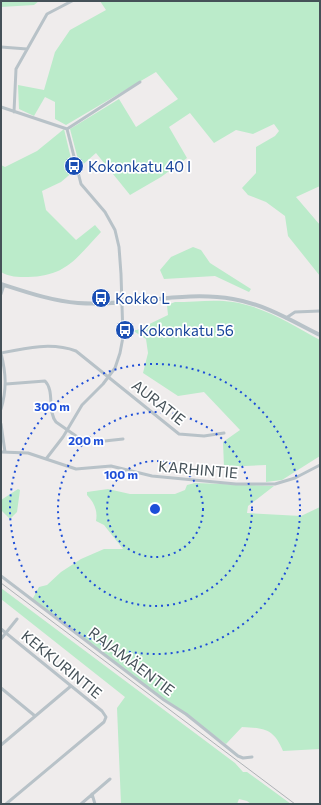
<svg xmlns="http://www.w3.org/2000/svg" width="321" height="805" viewBox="0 0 321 805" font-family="Commissioner,sans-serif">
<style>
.green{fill:#bbebca}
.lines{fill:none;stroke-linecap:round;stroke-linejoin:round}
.minor{stroke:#b8c2c8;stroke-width:3}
.tertiary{stroke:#b8c2c8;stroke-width:4}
.rail{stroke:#aeb2b6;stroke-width:1}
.ring{fill:none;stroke:#1d4ed8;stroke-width:2;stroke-dasharray:2 4}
.labels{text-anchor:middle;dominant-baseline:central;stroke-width:3.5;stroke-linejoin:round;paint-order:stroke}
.transit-label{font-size:15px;fill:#164399;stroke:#fff;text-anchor:start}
.street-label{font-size:15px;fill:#455158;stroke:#fff}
.centre{fill:#1d4ed8;stroke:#fff;stroke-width:2}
.ring-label{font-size:12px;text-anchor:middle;font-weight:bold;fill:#1d4ed8;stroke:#fff;stroke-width:3.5;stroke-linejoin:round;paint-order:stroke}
</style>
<rect width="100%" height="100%" fill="#efecec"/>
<path class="green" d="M1,1H39L34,5L1,7Z
M100,1H320V186L296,197L320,225V276L288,236L285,216L266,202L248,195L242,188L256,173V147L275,136L279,131L274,124L253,134L236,130L214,143L190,113L169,127L187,158L161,177L130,195L96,153L80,167L70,129L119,99L136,127L178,99L156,72L66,125L55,119V102L45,97L34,116L19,109L18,85L44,90L55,52L70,30L106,10Z
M64,129L74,171L61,182L42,191L46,210L76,240L95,225L101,232C76,258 67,276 28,277C17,277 10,277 1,272V165L5,167L37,151Z
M193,247L201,250L210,263L251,289L249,292L215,276L164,279L160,270L171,257Z
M175,302C194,302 215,299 233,302C265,307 293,325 320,340V456L282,480L266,482V465L224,467L223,442L240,430L204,392L178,396L143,373L148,353L146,339L132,330H137L168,315L167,305Z
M195,483L274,486L248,506L247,513L301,516L320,507V749L283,751C274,729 265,728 242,727L226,744L162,699L32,600L39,587L47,585L61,572L81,559L104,549H123L104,525L96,521C98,511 94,502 87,495V492L108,489L130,494H175L185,490L187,485Z
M18,489L20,490L17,512L10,519L1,510V500Z
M1,588L235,763L243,772H247L291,804H251L247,801L239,799L237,804H121L117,708L125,697L1,599Z"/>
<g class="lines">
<path class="minor" d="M1,47L27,49
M1,107L67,129L81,184L105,212L115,230L119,247L121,274L123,337L120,353L115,368L103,384L82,405L63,437L46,459
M14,112L16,69L47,14L72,1
M67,129L140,82
M1,294L4,285
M286,318L295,312L320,311
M1,353C25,348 52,342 76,351L179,434L204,436L224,433
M1,353C6,373 7,389 1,409
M6,384L45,381C55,391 47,411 56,422L86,443L123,439
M1,424L5,452
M1,452L28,453L76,469L111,466L152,476L236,484H275L295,478L320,465
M1,576L164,700L186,714L238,756L243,758L252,757
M1,629L102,711L106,717L104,722L6,804
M1,639L17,619
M1,688L35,716
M1,745L71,686
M92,794L95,804
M81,804L110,779"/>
<path class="tertiary" d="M1,284C26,292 52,301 78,303C129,307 182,290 233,299C264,304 292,321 320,335"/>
<path class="rail" d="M1,583L295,804"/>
</g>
<g class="ring">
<circle cx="155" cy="509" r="48"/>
<circle cx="155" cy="509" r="97"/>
<circle cx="155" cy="509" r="145"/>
</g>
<defs>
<g id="bus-disc" transform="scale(1)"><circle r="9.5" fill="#1a4fb4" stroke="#fff"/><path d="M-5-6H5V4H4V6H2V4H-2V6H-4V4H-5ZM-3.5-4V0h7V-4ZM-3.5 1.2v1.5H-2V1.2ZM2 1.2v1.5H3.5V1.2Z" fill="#fff"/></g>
</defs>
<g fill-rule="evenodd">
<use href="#bus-disc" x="74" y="166"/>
<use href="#bus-disc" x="101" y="298"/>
<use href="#bus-disc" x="125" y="330"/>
</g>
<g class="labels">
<g class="transit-label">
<text x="88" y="166">Kokonkatu 40 I</text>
<text x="115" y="298">Kokko L</text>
<text x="139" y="330">Kokonkatu 56</text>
</g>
<g class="street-label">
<text transform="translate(159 402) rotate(38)">AURATIE</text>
<text transform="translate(198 469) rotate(5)">KARHINTIE</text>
<text transform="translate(132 661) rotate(37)">RAJAMÄENTIE</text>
<text transform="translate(62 664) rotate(39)">KEKKURINTIE</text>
</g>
</g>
<circle cx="155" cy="509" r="6" class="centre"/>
<g class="ring-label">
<text x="52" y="411">300 m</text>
<text x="86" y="445">200 m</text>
<text x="121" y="479">100 m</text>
</g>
<rect width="321" height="805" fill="none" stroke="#455158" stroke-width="4"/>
</svg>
